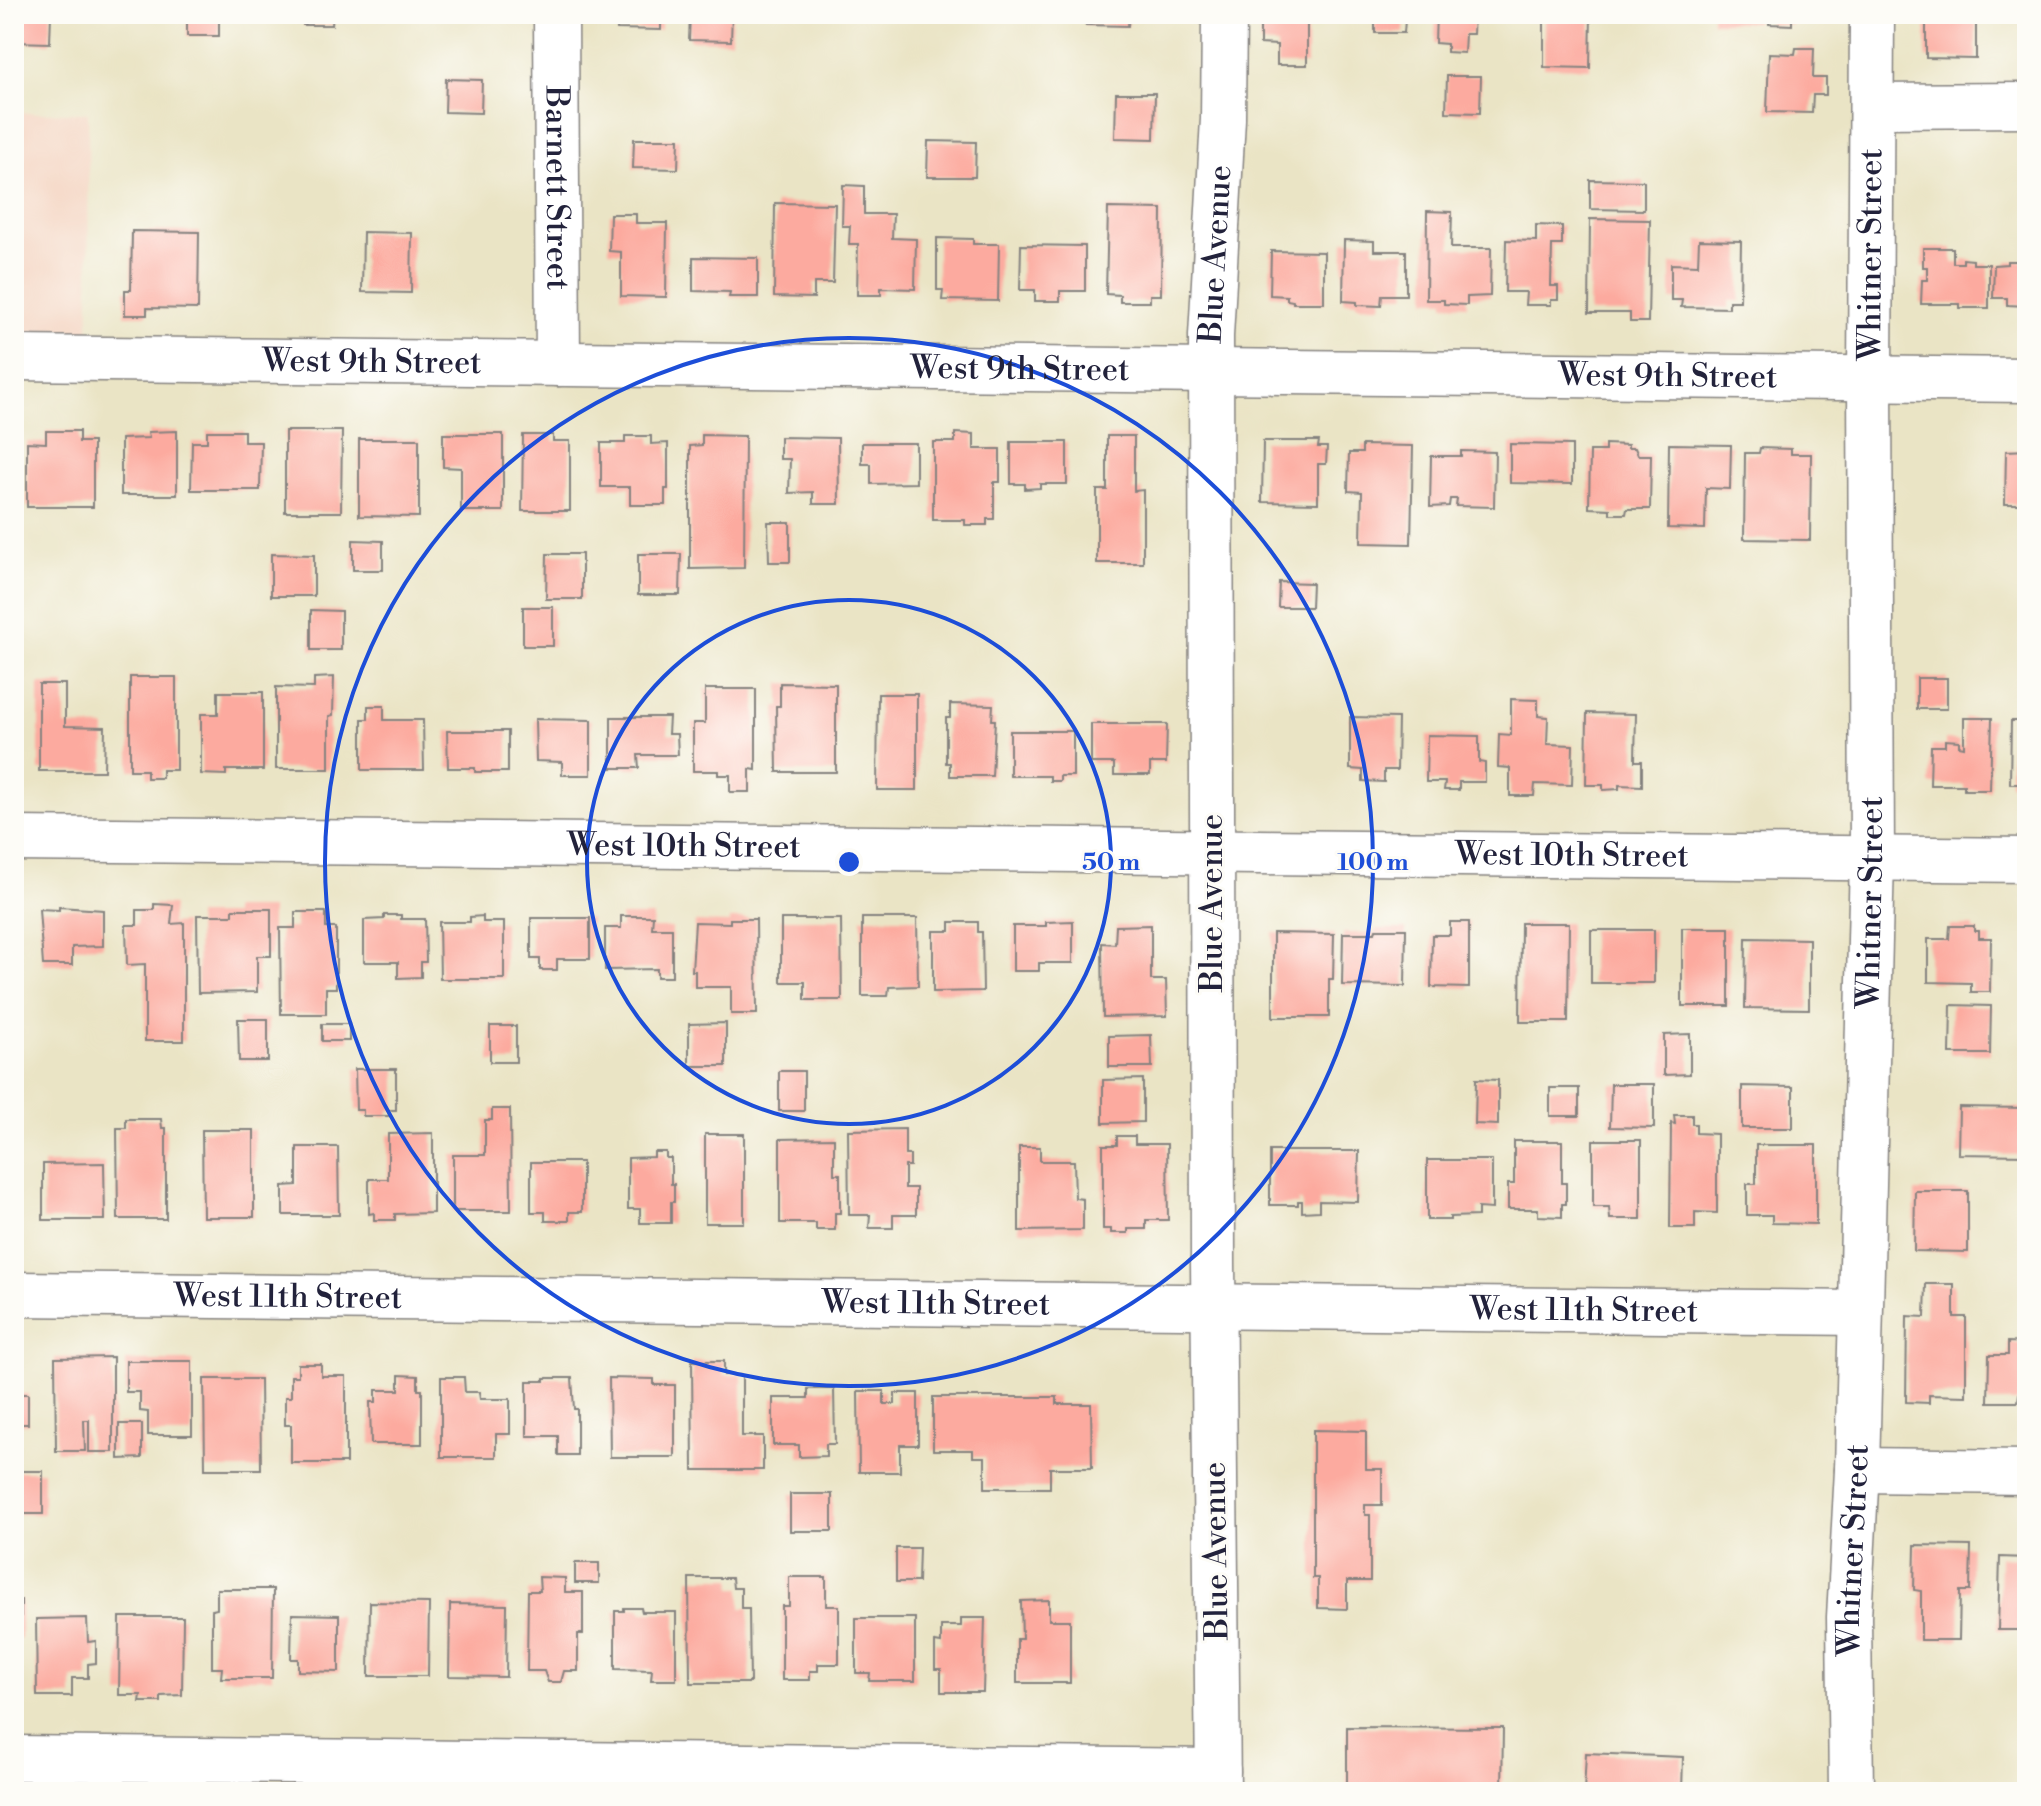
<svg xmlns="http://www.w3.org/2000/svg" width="2041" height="1806" viewBox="0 0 2041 1806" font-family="'Libre Bodoni',serif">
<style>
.built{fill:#f4d3c0}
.building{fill:#fcaa9f}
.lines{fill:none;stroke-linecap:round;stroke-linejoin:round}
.minor-casing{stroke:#868380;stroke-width:47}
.minor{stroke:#fff;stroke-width:44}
.ring{fill:none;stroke:#1d4ed8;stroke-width:4}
.labels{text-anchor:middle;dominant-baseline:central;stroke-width:6;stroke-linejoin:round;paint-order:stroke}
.street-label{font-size:32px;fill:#22223b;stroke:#fdfcf7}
.centre{fill:#1d4ed8;stroke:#fdfcf7;stroke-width:4}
.ring-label{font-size:24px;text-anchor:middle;font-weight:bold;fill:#1d4ed8;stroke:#fdfcf7;stroke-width:6;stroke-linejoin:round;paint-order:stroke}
</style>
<rect width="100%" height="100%" fill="#fdfcf7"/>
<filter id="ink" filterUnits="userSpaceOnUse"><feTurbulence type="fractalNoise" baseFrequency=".0125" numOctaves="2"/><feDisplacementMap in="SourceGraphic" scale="16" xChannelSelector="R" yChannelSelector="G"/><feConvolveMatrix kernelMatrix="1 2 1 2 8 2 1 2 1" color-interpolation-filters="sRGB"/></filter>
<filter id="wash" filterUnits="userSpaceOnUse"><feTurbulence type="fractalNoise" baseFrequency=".006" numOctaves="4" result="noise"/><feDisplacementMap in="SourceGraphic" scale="32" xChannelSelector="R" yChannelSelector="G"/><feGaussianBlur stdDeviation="1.8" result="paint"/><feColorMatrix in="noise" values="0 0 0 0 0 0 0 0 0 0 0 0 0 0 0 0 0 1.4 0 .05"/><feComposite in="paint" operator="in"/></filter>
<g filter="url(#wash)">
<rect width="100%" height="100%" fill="#eae4c5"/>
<path class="built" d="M14,113H88L89,338H14Z"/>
<g id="blocks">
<path class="building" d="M15,14H51L50,43L14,42Z
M187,14H219V36H187Z
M303,14H333L332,25H303Z
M618,14H661V30L617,29Z
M690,14H732L731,41L689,40Z
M1085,14H1129L1128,26L1085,25Z
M1260,14H1307V65H1277V45L1260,44Z
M1375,14H1422V20H1405L1404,33H1375Z
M1436,14H1474L1473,34H1465L1464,53L1447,52V44L1435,43Z
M1544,14H1591L1590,68L1544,67Z
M1712,14H1756V22H1712Z
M1769,14H1792V25L1769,24Z
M1918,14H1976V59L1926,58V19H1918Z
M1796,48H1814L1813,78H1826V95H1813L1812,113L1767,112L1769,53L1795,54Z
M1447,76H1481L1480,113L1446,112Z
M446,79L482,80L481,113L445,112Z
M1116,93H1155L1154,139L1115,138Z
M634,139H679L678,169L633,168Z
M928,141L976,142L975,177H927Z
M1590,180L1644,181V210L1590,209Z
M843,185L864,186V214H893L892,238L916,239L915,289L881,288V295H857L858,244H849L850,226H842Z
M775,203L835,204L833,283H814V298L774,297Z
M1108,208L1162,209L1161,295H1150V302H1120V295L1106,294Z
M1427,211L1452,212L1451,248H1491L1490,296L1467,297V305L1444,304V300H1426Z
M610,214H636V223H667L666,297L621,296V252L609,251Z
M1590,219L1650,220L1648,322H1630V313H1589Z
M1536,225L1562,226V245H1552L1551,286H1558V300H1551V305H1525L1526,292H1505L1506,240L1536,241Z
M132,231L199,232L198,309L147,308V315H125V290H131Z
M363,232L412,233L411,293L362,292Z
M937,238L973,239V244H999L998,301L942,300L943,290H937Z
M1344,240L1374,241V251H1406V295H1382L1381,306L1357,305V302L1343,301Z
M1699,240L1741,241L1740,301H1729V308L1681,307L1682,300H1671V264L1698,265Z
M1021,245L1085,246V291H1060V301H1035V290H1020Z
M1923,248H1953V263H1963V259L1973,260V264H1989V308H1960V304H1921L1922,280H1927V267H1923Z
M1271,251L1324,252V303H1293V301L1287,300V296L1270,295Z
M693,257L758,258V297H729L730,292L693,291Z
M2007,261H2027V306L2007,305V298H1993L1994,265L2007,264Z
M46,431H79V442H93V507H27V442L46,443Z
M177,431V495H121V439L149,438L148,432Z
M207,431H244V442H261L260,490H191L192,442H207Z
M285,431H342L341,512H285Z
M955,433L974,434V449H1000V482H994V519H987V525H965V520H933V442H955Z
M443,434H503V511H461V468L443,467Z
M523,435H553V441H570V511H522Z
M702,435L745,436L744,568L690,569V446L702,445Z
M625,436H651V444L668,443V489H665V505H630V487H601V443H625Z
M1107,436H1134V491L1143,490V563H1097V490H1107Z
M780,437L838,438L839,504H813V492L789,493L790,459H780Z
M359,439H419V517L359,516Z
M1263,441H1319L1318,447H1327L1326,464H1318V503L1262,502Z
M1011,442H1067V484H1040V488L1025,489V484H1011Z
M862,443H916V483L871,484V464H862Z
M1510,444L1572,445V484L1510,483Z
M1605,444L1628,445V448H1635L1638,455H1651L1650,509H1627L1626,514H1610V509L1589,508L1590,451H1605Z
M1669,444L1731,445L1730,489L1706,488L1705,529L1668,528Z
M1362,445L1413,446L1411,544L1361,543L1362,492L1348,491L1349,453H1362Z
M1760,448L1791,449V454H1811L1810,540L1744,539L1745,453H1759Z
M2027,450V504H2005L2006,451Z
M1461,451L1495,452L1494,507L1456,506L1457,499H1450L1449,506L1430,507L1431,456H1461Z
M768,522H790V562H769Z
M353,540L383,541V570H353Z
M271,554L314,555V596H271Z
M547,554H582V599H546Z
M638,554H681L680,595H638Z
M1279,582L1312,583L1311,607H1278Z
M523,607H553V646H523Z
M311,610L341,611V650H311Z
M130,677H176V770H162V778H147V770H130Z
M334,677L333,715L329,716V769H276V687L314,688V678Z
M1917,678H1947V709H1917Z
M780,683L836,684V772H777L776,706H780Z
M39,684H65V726L105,727L104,771H39Z
M705,689H756V770L750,769V792H730V775H718V771H693V723H705Z
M218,692H263V770H226V775L201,774V714H218Z
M878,694H917V790H877Z
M1511,699L1538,700V716L1548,717L1547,744L1573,745L1572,785L1535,784L1534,796H1510V768L1498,767L1499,734L1511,735Z
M950,704L993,705L992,720H995L992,776H950V763H946V718H950Z
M368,706H384V720H423L424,770H362V719H368Z
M1587,713L1636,714L1635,761H1642V786L1619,785V789L1603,790V785H1586Z
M611,717H669L668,734H677L678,755H638L639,768H611Z
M1350,717L1398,718L1397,770H1384V782L1363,781V770L1350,769Z
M1964,718H1992L1990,790H1964V785H1930L1931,746H1945V740L1959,741V746L1964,747Z
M535,719L591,720V775H562V762L536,761Z
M2011,721H2027V784H2010Z
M1091,724H1167L1166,763H1150V775H1114V763H1091Z
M447,731H508V772H475V768H448Z
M1010,731H1073V776H1060V781H1050V776H1010Z
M1427,735L1479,736V762L1485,763V782H1459V790H1444L1445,782H1426Z
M154,904L173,905L171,924L184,923V1041H145V964L127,965L126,925H137V910H154Z
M59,907L103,910V946L72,947V965H43L39,909L59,910Z
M233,909H271V956H257V992L198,993L197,915H233Z
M295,912H326V928H336V988H326V1014H281L280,928H295Z
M384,915H401V919H425L426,962H421V977L398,978V962H364V920L384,919Z
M483,916V922H504V979H440L439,922H470V917Z
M621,916H653L652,928H672V977H657V969L605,970V928H621Z
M531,918H590V959H557V970H540V959H531Z
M862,918H917L918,986L889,987L888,996H862Z
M730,919H756L757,1014H731V987H695V971H692L695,922L730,923Z
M781,919H841L842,1000H805V982H781Z
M1073,921V963H1039V971H1013V926H1046V922Z
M950,922H978V932H982L983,991L933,992V931H950Z
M1450,922H1469V988L1431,987L1432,935H1450Z
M1521,923H1569L1568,1022H1520Z
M1151,925V980H1166L1167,1016L1103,1017L1102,943L1115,944L1116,926Z
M1950,926H1974V931H1979V938H1991L1990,992H1971V983L1928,982V939H1949Z
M1682,928H1729V1006H1682Z
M1376,929H1406L1405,986L1342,985L1343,933H1375Z
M1591,930H1654V983H1591Z
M1273,933L1334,934L1333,979H1329V1017H1273Z
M1746,938L1809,939V1009L1745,1008Z
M1951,1005L1991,1006L1990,1054H1950Z
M238,1019H268V1061H239Z
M726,1023V1066H689V1024Z
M322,1024H349V1041H322Z
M490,1026H516V1062H490Z
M1690,1034V1074L1664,1075V1035Z
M1151,1035L1152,1067H1109V1036Z
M355,1069H396V1110H389V1116H363V1110H356Z
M779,1071H804V1111H779Z
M1143,1079V1122L1103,1123V1080Z
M1476,1079L1498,1080V1125L1475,1124Z
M1611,1084H1654V1128L1610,1127Z
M1742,1086L1793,1087V1128H1742Z
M1550,1088H1579V1116H1550Z
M1959,1107L2027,1108V1155L1958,1154Z
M492,1109H510L511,1211H453V1155H485V1120H492Z
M1674,1115H1692V1124H1696V1133L1717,1134V1213L1695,1212V1228H1670L1671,1123L1675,1124Z
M126,1119H161L162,1128H166V1219H118L117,1128H126Z
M905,1129V1155H910V1166H905V1188H916V1215H893V1228H869L870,1215H849L848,1130Z
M202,1130H254V1217H203Z
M433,1133V1213L395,1214V1220H374V1213L369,1214V1179H388V1134Z
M705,1134H744V1223H705Z
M1117,1136H1135V1144H1167L1168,1220H1146V1229H1128V1233H1111V1229H1103V1145H1117Z
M834,1138V1174H840V1213H835V1230H816V1223H780V1139Z
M1593,1140H1641V1219H1610L1609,1207H1593Z
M1514,1141H1562V1183H1566V1204H1562V1217L1538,1216V1209H1508V1184H1514Z
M1756,1145H1816V1224L1772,1223V1215H1747V1184H1756Z
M297,1147H338L339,1215H283V1186L297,1185Z
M1019,1147H1040V1161H1074L1075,1198L1083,1199V1230L1019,1231Z
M1270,1151H1359L1358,1202L1319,1201V1211L1302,1212V1201H1298V1205H1270Z
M654,1152H666V1158H671V1184H674V1202H671V1223H640V1209H628V1158L654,1157Z
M1427,1160H1492V1209L1478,1208V1216L1450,1217V1220H1427Z
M531,1162H582V1212H569V1221H545V1212H531Z
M104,1163L105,1220H43V1164Z
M1915,1191H1968V1252L1914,1251Z
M1926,1284H1954V1317H1966V1396L1929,1395V1403L1906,1402L1907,1316L1925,1317Z
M2008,1342L2027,1343V1394H2019L2018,1402H1988L1989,1355H2008Z
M113,1357V1452H89V1420H84L85,1451H56L55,1358Z
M126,1361H192V1435H148V1412L140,1411V1392H126Z
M692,1361H724V1375H742V1436H763V1470H693Z
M298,1364H321V1376H346V1463H291V1425H285V1397H291V1376H298Z
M399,1375L418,1376V1390H422V1444H371L370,1402H376V1390H399Z
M441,1377H464L465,1392H479L480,1399H510V1434H496V1457H441Z
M544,1378H572L574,1409H577V1455H558V1436H527V1381H544Z
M609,1378L654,1379V1385H675V1457H610Z
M204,1379H260L261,1469H205Z
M808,1389H834L835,1444H826V1456L799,1457V1445H773V1398H808Z
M858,1391H884V1404H895V1393H918V1445H900V1472H859Z
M14,1394H28V1424H14Z
M933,1397H1057V1404H1091L1092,1468H1050V1488H985V1457H973V1450H933Z
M119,1424H142V1458L119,1459Z
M1313,1430L1366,1431V1469H1382V1505H1365V1515H1370V1581H1347V1609L1318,1608V1578H1313Z
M14,1471H43V1514H14Z
M790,1494H832V1531H790Z
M1915,1545L1971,1546L1970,1591H1960L1959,1640H1921V1591L1914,1590Z
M896,1548H919L918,1582H896Z
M2000,1557L2027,1558V1630H1998Z
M575,1563H599V1583H575Z
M539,1577L565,1578V1592H583V1634H578V1671H564L561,1682H548L544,1671H527L528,1591H540Z
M789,1577H826V1606H839V1664H818V1671H810V1680H782V1606H789Z
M689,1578H732L733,1588H741V1608H749L750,1683H690Z
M217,1589H273L272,1678H221L222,1668H212V1610L217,1609Z
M14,1600H21V1639H14Z
M1049,1600V1620H1070V1683H1017V1639H1022L1021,1601Z
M370,1602L429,1603L428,1676H369Z
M450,1604L507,1605L506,1677L449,1676Z
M624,1608H641L642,1612H676V1680H651L652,1670L615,1669V1611H624Z
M292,1614L339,1615V1672L298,1671V1659H291Z
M120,1617H183L182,1695L161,1696V1702H140L141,1695H119Z
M87,1618L88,1642L96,1641V1663L88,1664V1678H72V1696H37L36,1619Z
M856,1618H915V1681H869L870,1673H856Z
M961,1618H985L983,1692H941V1669H935V1642L941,1643V1626H961Z
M1347,1727L1503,1728L1502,1792H1347Z
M1586,1753L1683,1757L1682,1792H1584Z"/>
</g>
</g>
<g filter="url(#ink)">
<use href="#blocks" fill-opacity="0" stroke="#868380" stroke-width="2"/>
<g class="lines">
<g class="minor-casing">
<g id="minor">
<path id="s1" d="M556,14L558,364"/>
<path d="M1872,106L2027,105"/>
<path id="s2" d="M14,358L2027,380"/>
<path id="s3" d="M14,839L2027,860"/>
<path id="s4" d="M14,1294L1859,1313"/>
<path d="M1857,1470L2027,1472"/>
<path d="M14,1758L1218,1771"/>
<path id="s5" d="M1218,1792L1213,1263L1211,336L1223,119L1224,14"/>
<path id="s6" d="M1851,1792L1849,1617L1857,1470L1872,858L1870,379L1872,14"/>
</g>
</g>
<use href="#minor" class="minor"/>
</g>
</g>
<g class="ring">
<circle cx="849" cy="862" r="262"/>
<circle cx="849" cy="862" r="524"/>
</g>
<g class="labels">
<g class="street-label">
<text stroke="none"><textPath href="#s1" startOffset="174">Barnett Street</textPath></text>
<text stroke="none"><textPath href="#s5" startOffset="1538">Blue Avenue</textPath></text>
<text stroke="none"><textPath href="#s6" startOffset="1538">Whitner Street</textPath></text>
<text stroke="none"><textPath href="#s2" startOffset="358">West 9th Street</textPath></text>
<text stroke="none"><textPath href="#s2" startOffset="1006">West 9th Street</textPath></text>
<text stroke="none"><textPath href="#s2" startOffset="1654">West 9th Street</textPath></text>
<text stroke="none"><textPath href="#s3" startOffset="670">West 10th Street</textPath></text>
<text stroke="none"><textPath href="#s3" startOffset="1558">West 10th Street</textPath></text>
<text transform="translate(1212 903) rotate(-90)">Blue Avenue</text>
<text stroke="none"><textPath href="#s6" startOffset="890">Whitner Street</textPath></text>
<text stroke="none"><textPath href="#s4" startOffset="274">West 11th Street</textPath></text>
<text stroke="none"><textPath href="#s4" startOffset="922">West 11th Street</textPath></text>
<text stroke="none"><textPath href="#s4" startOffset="1570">West 11th Street</textPath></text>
<text transform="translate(1216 1551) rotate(-91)">Blue Avenue</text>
<text stroke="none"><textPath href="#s6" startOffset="242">Whitner Street</textPath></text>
</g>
</g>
<circle cx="849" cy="862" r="12" class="centre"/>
<g class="ring-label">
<text x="1111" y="870">50 m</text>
<text x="1373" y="870">100 m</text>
</g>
<rect width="2041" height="1806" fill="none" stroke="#fdfcf7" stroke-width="48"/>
</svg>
